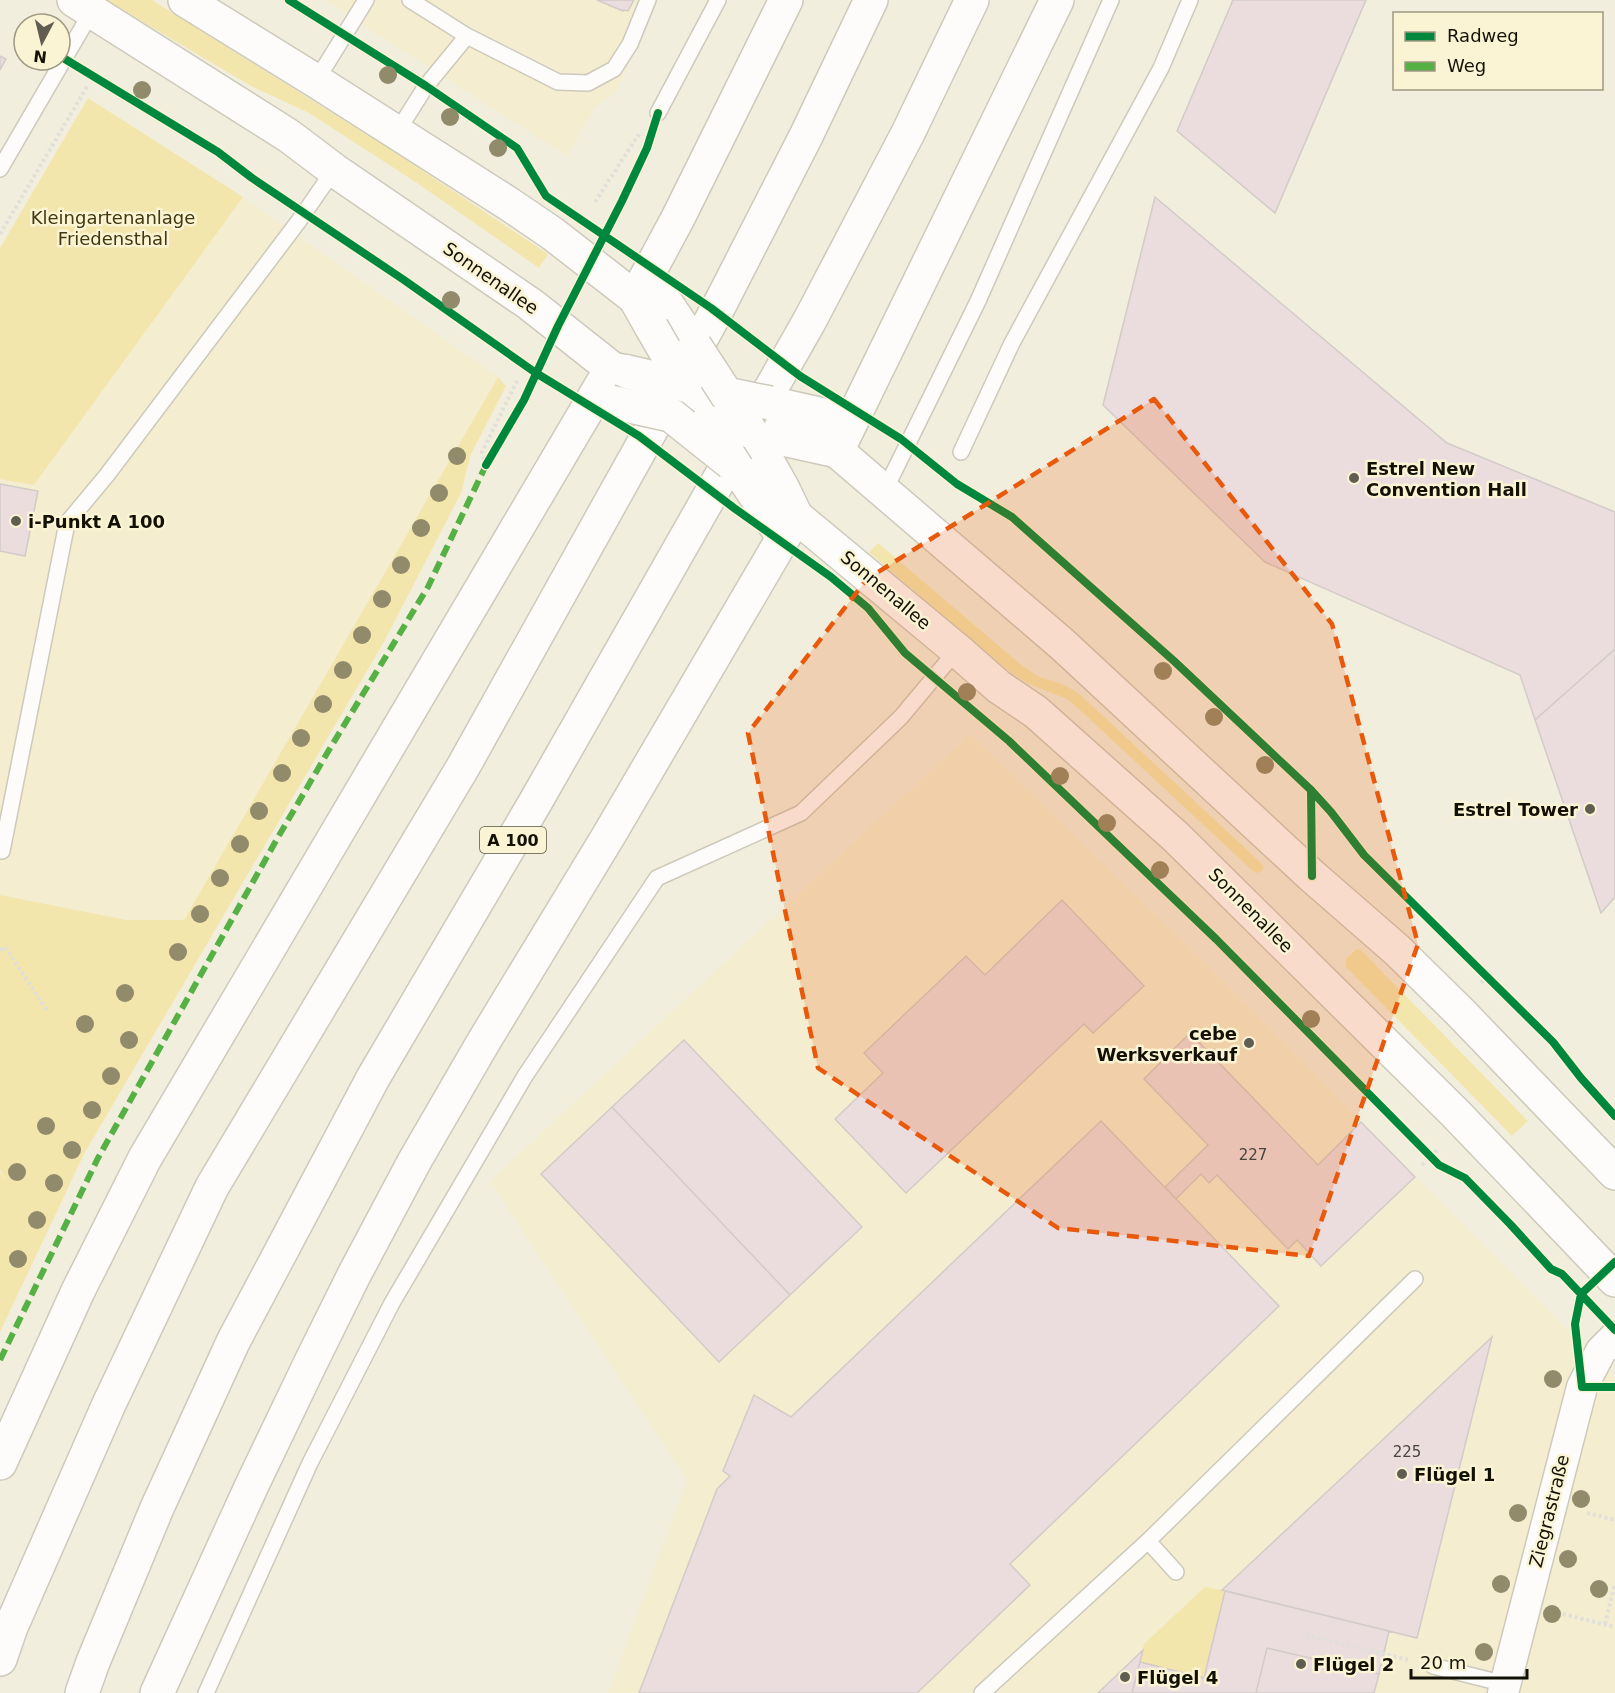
<svg xmlns="http://www.w3.org/2000/svg" width="1615" height="1693" viewBox="0 0 1615 1693" font-family="'DejaVu Sans',sans-serif">
<style>
.built{fill:#f4edd0}
.green{fill:#f3e6ad}
.building{fill:#ebdcde;stroke:#d3cbc7;stroke-width:1.5}
.lines{fill:none;stroke-linecap:round;stroke-linejoin:round}
.lane-casing{stroke:#cdcabc;stroke-width:18}
.street-casing{stroke:#cdcabc;stroke-width:33}
.secondary-casing{stroke:#cdcabc;stroke-width:36}
.highway-casing{stroke:#cdcabc;stroke-width:36}
.path{stroke:#e0dfd9;stroke-width:4;stroke-dasharray:3 3;stroke-linecap:butt}
.lane{stroke:#fdfcfa;stroke-width:15}
.street{stroke:#fdfcfa;stroke-width:30}
.secondary{stroke:#fdfcfa;stroke-width:33}
.highway{stroke:#fdfcfa;stroke-width:33}
.secondary-bridge-casing{stroke:#cdcabc;stroke-width:36;stroke-linecap:butt}
.highway-bridge-casing{stroke:#cdcabc;stroke-width:36;stroke-linecap:butt}
.secondary-bridge{stroke:#fdfcfa;stroke-width:33}
.highway-bridge{stroke:#fdfcfa;stroke-width:33}
.quiet{stroke:#55b144;stroke-width:6;stroke-dasharray:12 6;stroke-linecap:butt}
.cycleway-casing{stroke:#fbf4d4;stroke-width:11}
.cycleway{stroke:#00873e;stroke-width:8}
.tree{fill:#918a6b}
.marked{fill:#e8590c;fill-opacity:0.2;stroke:#e8590c;stroke-width:4.5;stroke-dasharray:12 8;stroke-linejoin:round}
.poi-dot{fill:#615e51;stroke:#fbf4d4;stroke-width:2}
.labels{text-anchor:middle;dominant-baseline:central;stroke-width:5;stroke-linejoin:round;paint-order:stroke}
.number-label{font-size:15px;fill:#49443c}
.shield{fill:#fbf4d4;stroke:#595544;stroke-width:1.5}
.shield-label{font-size:16px;font-weight:bold;fill:#131106}
.park-label{font-size:18px;fill:#41380d;stroke:#fbf4d4}
.street-label{font-size:18px;fill:#131106;stroke:#fbf4d4}
.poi-label{font-size:18px;font-weight:bold;fill:#131106;stroke:#fbf4d4;text-anchor:start}
</style>
<rect width="100%" height="100%" fill="#f2eedd"/>
<path class="built" d="M324,0H658L617,90L594,109L567,156Z
M243,197L498,377L184,920H127L0,895V479L34,485Z
M970,734L1214,972L1615,1378V1693H608L687,1480L490,1181Z"/>
<path class="green" d="M106,0H152L385,146L548,254L539,268L417,183L309,113L251,86Z
M88,98L243,197L34,485L0,479V248Z
M498,377L506,386L471,454L461,493L385,640L84,1154L0,1332V1172L8,1182L0,1170V895L127,920H184Z
M878,543L1020,664L1039,677L1062,684L1075,691L1087,701L1261,863L1263,866L1262,871L1257,873L1253,871L1082,712L1067,699L1027,683L1010,672L877,559L869,552Z
M1360,949L1528,1121L1512,1136L1346,967V959L1355,950Z
M1205,1587L1225,1591L1204,1678L1140,1662L1144,1644Z"/>
<path class="building" d="M597,0H634L628,11L624,10L623,11Z
M1233,0H1366L1275,213L1177,131Z
M0,56L6,59L0,70Z
M1155,197L1447,443L1615,512V649L1535,720L1520,675L1265,562L1103,405Z
M0,484L38,491L25,556L0,551Z
M1615,649V897L1601,913L1535,720Z
M1062,900L1144,986L1093,1033L1084,1024L906,1193L835,1119L883,1073L864,1053L966,956L985,975Z
M1190,1033L1318,1165L1361,1122L1415,1177L1321,1266L1297,1240L1288,1249L1217,1175L1209,1183L1201,1174L1176,1199L1165,1187L1208,1145L1144,1079Z
M684,1040L862,1227L790,1295L612,1107Z
M612,1107L790,1295L719,1362L541,1174Z
M1101,1121L1279,1306L1010,1564L1030,1585L917,1693H639L717,1489L730,1476L723,1471L754,1395L791,1417Z
M1492,1337L1417,1638L1222,1590L1407,1417Z
M1225,1591L1389,1631L1379,1674L1267,1648L1256,1693H1132L1140,1662L1204,1678Z
M1267,1648L1379,1674L1374,1693H1256Z
M1143,1650L1132,1693H1098Z"/>
<g class="lines">
<g class="lane-casing">
<path id="lane" d="M410,0L467,36L558,82L588,83L614,69L630,44L648,0
M316,81L366,0
M658,113L718,0
M397,132L426,86L467,36
M0,169L92,11
M961,452L1012,343L1161,68L1190,0
M884,492L978,301L1111,0
M0,851H2L67,523L107,475L298,222L334,170
M1148,1541L1176,1572
M1433,1666L1505,1684
M206,1693L310,1463L392,1303L525,1076L657,878L801,813L901,717L957,650
M982,1693L1148,1541L1415,1279"/>
</g>
<g class="street-casing">
<path id="street" d="M1503,1693L1582,1387L1601,1351L1615,1337"/>
</g>
<g class="secondary-casing">
<path id="secondary" d="M74,0L289,136L334,170L530,304L625,379
M185,0L316,81L509,204L553,234L657,315
M814,435L837,451L1062,644L1312,876L1397,950L1461,1013L1615,1173
M774,498L957,650L999,687L1036,712L1176,837L1456,1114L1615,1280"/>
</g>
<g class="highway-casing">
<path id="highway" d="M648,276L695,346
M652,328L635,298L678,218L786,0
M685,385L708,422
M770,403L851,421
M751,432L837,451L1057,0
M737,468L783,537
M0,1463L78,1291L145,1158L611,369L628,372
M0,1659L11,1627L109,1404L212,1187L463,767L656,421L718,308L806,136L871,0
M82,1693L93,1662L157,1508L233,1342L373,1078L536,801L810,320L908,133L972,0
M157,1693L252,1485L311,1362L354,1275L414,1162L484,1041L609,835L796,516L782,487L751,432"/>
</g>
<path class="path" d="M595,202L635,140L641,132
M0,234L88,85
M486,465L482,452L518,379
M0,950L5,947L48,1012
M1481,983L1493,970
M1422,1165L1439,1148
M1587,1513L1615,1520
M1563,1614L1615,1627
M1605,1624L1615,1583
M1306,1635L1409,1660"/>
<use href="#lane" class="lane"/>
<use href="#street" class="street"/>
<use href="#secondary" class="secondary"/>
<use href="#highway" class="highway"/>
<g class="secondary-bridge-casing">
<path id="secondary-bridge" d="M647,396L731,463"/>
</g>
<g class="highway-bridge-casing">
<path id="highway-bridge" d="M652,328L685,385
M695,346L751,432
M628,372L685,385
M726,394L770,403
M611,402L670,415
M708,422L737,468"/>
</g>
<use href="#secondary-bridge" class="secondary-bridge"/>
<use href="#highway-bridge" class="highway-bridge"/>
<path class="quiet" d="M0,1360L98,1158L277,839L329,750L428,587L486,465"/>
<g class="cycleway-casing">
<path id="cycleway" d="M289,0L426,86L517,148L546,196L711,308L800,376L901,439L957,484L1012,517L1174,661L1311,790L1331,812L1364,855L1553,1042L1581,1078L1615,1116
M60,56L218,152L252,178L404,280L536,373L639,436L734,508L831,577L868,608L905,653L1009,741L1216,939L1439,1165L1465,1178L1510,1224L1551,1269L1562,1274L1615,1330
M486,465L524,400L558,326L622,201L647,148L658,113
M1311,790L1312,876
M1615,1262L1581,1294L1575,1324L1582,1387H1615"/>
</g>
<use href="#cycleway" class="cycleway"/>
</g>
<g class="tree">
<circle cx="388" cy="75" r="9"/>
<circle cx="142" cy="90" r="9"/>
<circle cx="450" cy="117" r="9"/>
<circle cx="498" cy="148" r="9"/>
<circle cx="451" cy="300" r="9"/>
<circle cx="457" cy="456" r="9"/>
<circle cx="439" cy="493" r="9"/>
<circle cx="421" cy="528" r="9"/>
<circle cx="401" cy="565" r="9"/>
<circle cx="382" cy="599" r="9"/>
<circle cx="362" cy="635" r="9"/>
<circle cx="343" cy="670" r="9"/>
<circle cx="1163" cy="671" r="9"/>
<circle cx="967" cy="692" r="9"/>
<circle cx="323" cy="704" r="9"/>
<circle cx="1214" cy="717" r="9"/>
<circle cx="301" cy="738" r="9"/>
<circle cx="1265" cy="765" r="9"/>
<circle cx="282" cy="773" r="9"/>
<circle cx="1060" cy="776" r="9"/>
<circle cx="259" cy="811" r="9"/>
<circle cx="1107" cy="823" r="9"/>
<circle cx="240" cy="844" r="9"/>
<circle cx="1160" cy="870" r="9"/>
<circle cx="220" cy="878" r="9"/>
<circle cx="200" cy="914" r="9"/>
<circle cx="178" cy="952" r="9"/>
<circle cx="125" cy="993" r="9"/>
<circle cx="1311" cy="1019" r="9"/>
<circle cx="85" cy="1024" r="9"/>
<circle cx="129" cy="1040" r="9"/>
<circle cx="111" cy="1076" r="9"/>
<circle cx="92" cy="1110" r="9"/>
<circle cx="46" cy="1126" r="9"/>
<circle cx="72" cy="1150" r="9"/>
<circle cx="17" cy="1172" r="9"/>
<circle cx="54" cy="1183" r="9"/>
<circle cx="37" cy="1220" r="9"/>
<circle cx="18" cy="1259" r="9"/>
<circle cx="1553" cy="1379" r="9"/>
<circle cx="1581" cy="1499" r="9"/>
<circle cx="1518" cy="1513" r="9"/>
<circle cx="1568" cy="1559" r="9"/>
<circle cx="1501" cy="1584" r="9"/>
<circle cx="1599" cy="1589" r="9"/>
<circle cx="1552" cy="1614" r="9"/>
<circle cx="1484" cy="1652" r="9"/>
</g>
<path class="marked" d="M1154,399L1332,624L1418,944L1309,1256L1058,1228L818,1068L748,733L867,579Z"/>
<g class="poi-dot">
<circle cx="1354" cy="478" r="6"/>
<circle cx="16" cy="521" r="6"/>
<circle cx="1590" cy="809" r="6"/>
<circle cx="1249" cy="1043" r="6"/>
<circle cx="1402" cy="1474" r="6"/>
<circle cx="1301" cy="1664" r="6"/>
<circle cx="1125" cy="1677" r="6"/>
</g>
<g class="labels">
<g class="number-label">
<text x="1253" y="1155">227</text>
<text x="1407" y="1452">225</text>
</g>
<rect class="shield" x="480" y="827" width="66" height="26" rx="4.5"/>
<g class="shield-label">
<text x="513" y="840">A 100</text>
</g>
<g class="park-label">
<text x="113" y="217">Kleingartenanlage<tspan x="113" dy="21">Friedensthal</tspan></text>
</g>
<g class="street-label">
<text transform="translate(491 278) rotate(35)">Sonnenallee</text>
<text transform="translate(886 590) rotate(40)">Sonnenallee</text>
<text transform="translate(1251 910) rotate(45)">Sonnenallee</text>
<text transform="translate(1549 1511) rotate(-76)">Ziegrastraße</text>
</g>
<g class="poi-label">
<text x="1366" y="468">Estrel New<tspan x="1366" dy="21">Convention Hall</tspan></text>
<text x="28" y="521">i-Punkt A 100</text>
<text x="1578" y="809" text-anchor="end">Estrel Tower</text>
<text x="1237" y="1033" text-anchor="end">cebe<tspan x="1237" dy="21">Werksverkauf</tspan></text>
<text x="1414" y="1474">Flügel 1</text>
<text x="1313" y="1664">Flügel 2</text>
<text x="1137" y="1677">Flügel 4</text>
</g>
</g>
<rect x="1393" y="12" width="210" height="78" fill="#fbf4d4" stroke="#9e9982" stroke-width="1.5"/>
<rect x="1405" y="32" width="30" height="9" fill="#00873e" stroke="#9e9982" stroke-width="1.5"/>
<text x="1447" y="42" font-size="18" fill="#131106">Radweg</text>
<rect x="1405" y="62" width="30" height="9" fill="#55b144" stroke="#9e9982" stroke-width="1.5"/>
<text x="1447" y="72" font-size="18" fill="#131106">Weg</text>
<g transform="translate(42 42) rotate(187)"><circle r="28" fill="#fbf4d4" stroke="#9e9982" stroke-width="1.5"/>
<path d="M0-4.5L10 22L0 15L-10 22Z" fill="#615e51"/>
<text y="-9" font-size="16" font-weight="bold" text-anchor="middle" fill="#131106">N</text>
</g>
<path d="M1411 1669v9h116v-9" fill="none" stroke="#131106" stroke-width="3"/>
<text x="1420" y="1669" font-size="18" fill="#131106" stroke="#fbf4d4" stroke-width="4.5" paint-order="stroke">20 m</text>
</svg>
